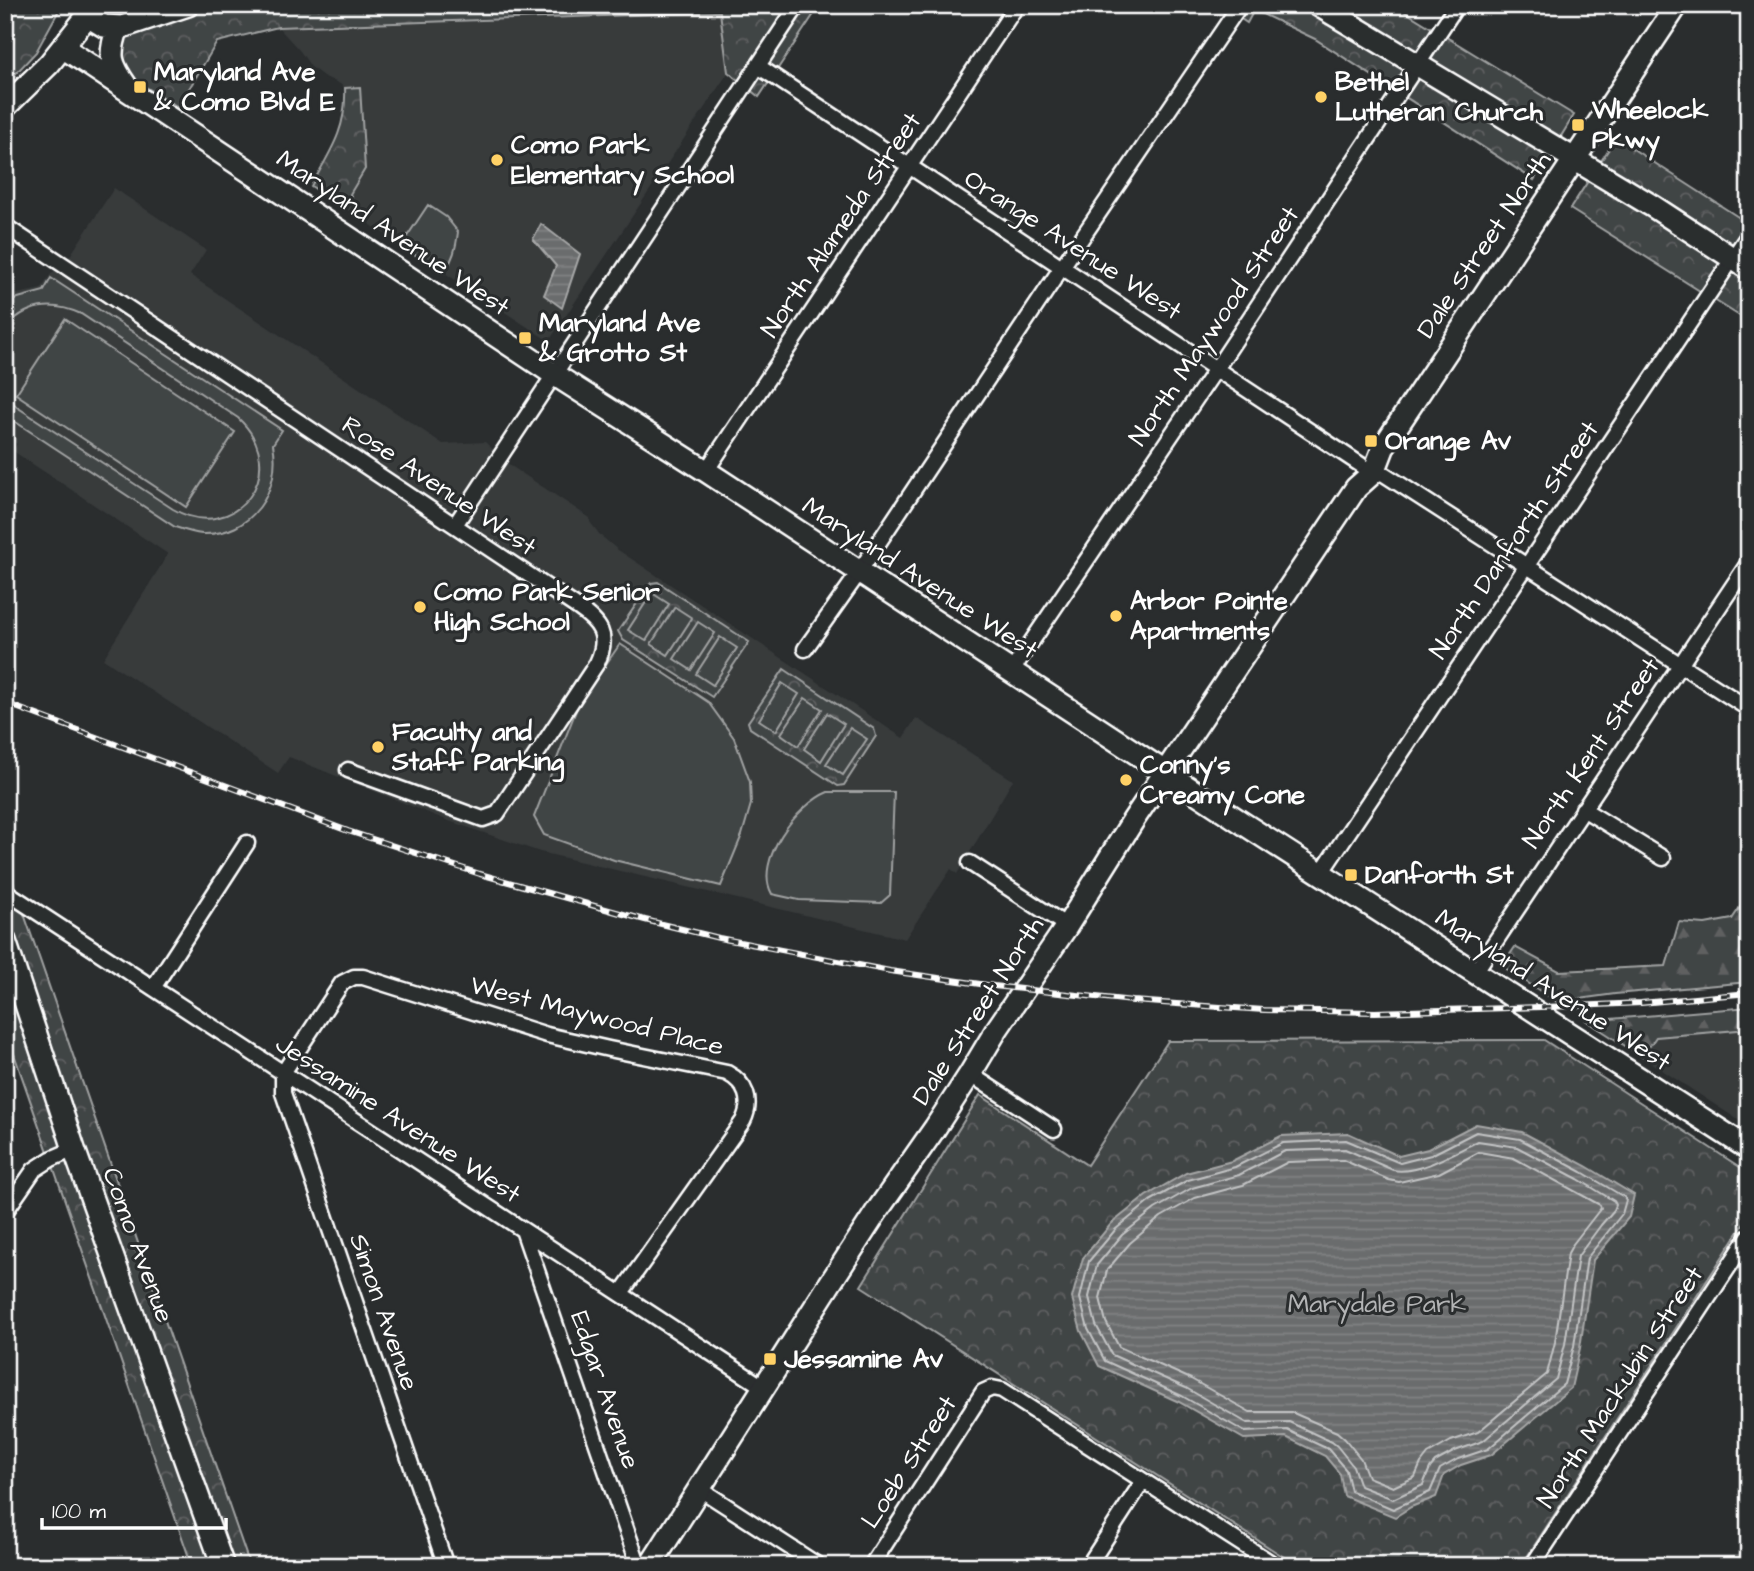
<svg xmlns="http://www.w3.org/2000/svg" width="1754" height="1571" viewBox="0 0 1754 1571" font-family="'Architects Daughter',sans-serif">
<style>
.built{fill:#373a3b}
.forest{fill:url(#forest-firs);stroke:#a0a2a2;stroke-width:2}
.park{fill:url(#park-crowns);stroke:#a0a2a2;stroke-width:2}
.garden{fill:#414445;stroke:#a0a2a2;stroke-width:2}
.water{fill:url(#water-rules);stroke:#a6a7a7;stroke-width:2}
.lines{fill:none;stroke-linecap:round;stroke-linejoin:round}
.shore{stroke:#c3c4c5;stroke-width:2}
.street-casing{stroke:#fff;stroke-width:19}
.secondary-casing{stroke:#fff;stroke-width:26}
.street{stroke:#2a2d2e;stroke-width:14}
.secondary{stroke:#2a2d2e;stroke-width:21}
.rail-casing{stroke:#fff;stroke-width:6}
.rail{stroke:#2a2d2e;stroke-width:3.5;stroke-dasharray:10;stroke-linecap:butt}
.poi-dot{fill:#ffd166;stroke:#2a2d2e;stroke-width:2.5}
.labels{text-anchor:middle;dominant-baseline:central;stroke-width:6;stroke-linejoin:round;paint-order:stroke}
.poi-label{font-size:26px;font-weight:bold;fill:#fff;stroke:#2a2d2e;text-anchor:start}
.street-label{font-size:26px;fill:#fff;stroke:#2a2d2e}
.park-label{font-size:26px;fill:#b3b4b5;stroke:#2a2d2e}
</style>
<defs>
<pattern id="forest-firs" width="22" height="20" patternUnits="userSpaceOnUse" patternTransform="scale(1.75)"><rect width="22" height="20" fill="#414445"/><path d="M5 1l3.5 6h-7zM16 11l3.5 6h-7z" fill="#5e6061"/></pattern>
<pattern id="park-crowns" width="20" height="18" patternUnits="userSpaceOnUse" patternTransform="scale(1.75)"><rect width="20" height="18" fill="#414445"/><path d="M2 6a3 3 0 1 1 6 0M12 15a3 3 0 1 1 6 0" fill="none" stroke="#5e6061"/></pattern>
<pattern id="water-rules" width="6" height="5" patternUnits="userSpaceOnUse" patternTransform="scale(1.75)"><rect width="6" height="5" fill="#6a6c6d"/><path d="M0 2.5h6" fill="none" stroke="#808283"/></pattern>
</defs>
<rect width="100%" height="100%" fill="#2a2d2e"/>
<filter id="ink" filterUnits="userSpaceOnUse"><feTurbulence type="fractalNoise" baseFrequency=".0143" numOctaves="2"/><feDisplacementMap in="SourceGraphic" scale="14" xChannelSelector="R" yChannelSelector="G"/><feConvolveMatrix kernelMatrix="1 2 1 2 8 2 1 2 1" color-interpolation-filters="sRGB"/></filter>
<g filter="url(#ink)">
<path class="built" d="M770,10L549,341L311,186L339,135L346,106L345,88L340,84L323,76L311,67L300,51L278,27Z
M114,188L206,250L190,275L443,444L485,442L511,466L590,518V522L600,535L618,550L903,738L916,718L1013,780L957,874L951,869L905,939L540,852L446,820L289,757L278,773L103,659L168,554L13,451L17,444L5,436V298L7,296L41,289L51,274L66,262Z
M1749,1029V1127L1642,1057L1656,1037Z"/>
<path class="forest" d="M1749,894V982L1615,994L1557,1002L1502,966L1515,947L1559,971L1666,966L1679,922L1705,924L1732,919Z
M1749,1007V1029L1656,1037L1642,1057L1587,1021Z"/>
<path class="park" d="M5,5H56L58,12L36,52L5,85Z
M113,5H820L759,97L728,72L720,12L278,27L217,42L178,107L122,72L118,62L124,38L120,15L116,14L112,8Z
M1220,5H1394L1574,115L1534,180L1315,39L1254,10L1247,23Z
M360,87L365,169L350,194L351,196L345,208L311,186C330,152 347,129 345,88Z
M1616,138L1749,224V322L1570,209Z
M658,582L749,642L712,697L623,640L618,631L651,583Z
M784,669L874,729L876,736L844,785L838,786L750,728L748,722Z
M5,859L250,1566H192L5,1028Z
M1544,1040L1749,1173V1216L1521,1566H1298L861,1286L980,1095L1087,1165L1168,1041Z"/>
<path class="garden" d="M428,205L446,217L458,232C456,248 453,260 444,273L404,248V241Z
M51,278L282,430L273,444C282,490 252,536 202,534C193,533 184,530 175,527L5,415V394L17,407L173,509C236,546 293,469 238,418L81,314C53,301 25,304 5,329V306L18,298L44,291Z
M65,319L235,432L186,507L16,394Z
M652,593L669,604L646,641L628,630Z
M675,607L692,618L668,655L651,644Z
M698,622L715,633L691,670L674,659Z
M720,637L737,648L713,685L696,674Z
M620,644L708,702L734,738L750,782L751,804L742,835L721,886L614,860L544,835L534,817L579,703Z
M782,683L799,694L776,731L759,720Z
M805,698L822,709L798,746L781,734Z
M827,713L844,724L821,761L804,749Z
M850,728L867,739L843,775L826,764Z
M828,792H894L890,895L881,903L799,900L772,894C753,861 798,804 828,792Z"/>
<path class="water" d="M541,224L580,254L562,308L544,295L556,266L533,239Z
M1476,1124L1522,1132L1586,1166L1634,1195L1629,1217L1593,1260L1580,1348L1571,1388L1491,1455L1461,1465L1444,1475L1436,1497L1411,1507L1395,1517L1344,1496L1340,1474L1325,1456L1286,1437L1244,1439L1179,1402L1099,1366L1081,1331L1072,1298L1083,1258L1111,1224L1146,1196L1186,1173L1232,1161L1281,1136L1348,1133L1399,1156L1428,1149Z"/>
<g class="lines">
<path class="shore" d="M1476,1132L1520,1139L1582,1172L1624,1197L1626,1200L1622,1214L1587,1258L1574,1346L1564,1384L1488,1449L1458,1459L1440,1469L1430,1492L1393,1509L1351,1491L1346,1470L1328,1449L1287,1430L1245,1432L1182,1396L1105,1361L1088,1329L1080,1298L1089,1261L1116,1229L1150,1201L1188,1180L1235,1167L1283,1143L1346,1140L1400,1163L1431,1155Z
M1478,1141L1517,1147L1578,1179L1614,1201L1616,1205L1614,1210L1601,1225L1578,1256L1565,1344L1556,1379L1483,1441L1455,1451L1435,1462L1430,1468L1423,1485L1393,1499L1360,1486L1353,1466L1337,1446L1332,1442L1289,1422L1247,1423L1186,1388L1112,1355L1096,1325L1089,1297L1097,1265L1122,1235L1155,1209L1192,1188L1239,1175L1285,1151L1345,1149L1393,1170C1418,1175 1456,1152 1478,1141Z
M1479,1152L1514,1158L1600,1205L1601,1208L1573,1244L1568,1253L1555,1342L1547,1374L1478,1432L1451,1441L1428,1454L1421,1463L1415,1477L1393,1487L1368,1477L1361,1459L1345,1439L1337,1432L1291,1412H1250L1191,1379L1119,1347L1106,1322L1100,1298L1107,1270L1130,1243L1161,1217L1195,1198L1243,1185L1288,1162L1343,1160L1389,1180L1399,1182L1439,1173Z"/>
<g class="street-casing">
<path id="street" d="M758,66L1361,465
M5,226L577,607C600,623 610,635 597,663L497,814L483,819L348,770
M706,471L1017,5
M1374,472L1384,474L1749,709
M455,525L798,5
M805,649L851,584L1062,267L1240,5
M1011,672L1216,369L1457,5
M1583,809L1663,858
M970,863L1067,926
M1321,873L1749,234
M5,891L763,1387
M1475,972L1749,562
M153,988L247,843
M970,1074L1054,1129
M5,1212L34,1170L51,1159L74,1149
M523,1230L639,1566
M700,1489L819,1566
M446,1566L283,1093V1073L342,983L354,977H363L547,1035L609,1049L727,1073C746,1083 753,1101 743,1121L621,1293
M871,1566L983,1392L992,1388L1002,1390L1276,1566
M1088,1566L1143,1481
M1532,1566L1749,1236
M1746,1566L1749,1561"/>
</g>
<g class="secondary-casing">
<path id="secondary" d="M1318,5L1654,207L1749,269
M89,17L104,26L122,27L188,5
M118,27C108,56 110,63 127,87
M64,48L555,375L706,471L1244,824L1749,1149
M5,107L49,64L96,5
M5,941L74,1149L223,1566
M650,1566L829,1285L877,1211L935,1128L970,1074L997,1029L1067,926L1134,819L1356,488L1374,472L1384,446L1677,5"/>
</g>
<use href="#street" class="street"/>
<use href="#secondary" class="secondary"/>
<g class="rail-casing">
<path id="rail" d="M5,703L348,831L480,874L645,920L719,938L890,971L994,986L1133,1001L1264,1010L1375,1012L1575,1006L1641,1003L1749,993"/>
</g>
<use href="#rail" class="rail"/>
</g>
</g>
<g class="poi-dot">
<rect x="133" y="80" width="14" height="14" rx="3.5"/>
<circle cx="1321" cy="97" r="7"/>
<rect x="1571" y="118" width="14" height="14" rx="3.5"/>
<circle cx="497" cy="160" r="7"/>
<rect x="518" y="331" width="14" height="14" rx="3.5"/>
<rect x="1364" y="434" width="14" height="14" rx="3.5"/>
<circle cx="420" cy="607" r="7"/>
<circle cx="1116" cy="616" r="7"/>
<circle cx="378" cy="747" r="7"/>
<circle cx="1126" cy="780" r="7"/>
<rect x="1344" y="868" width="14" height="14" rx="3.5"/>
<rect x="763" y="1352" width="14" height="14" rx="3.5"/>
</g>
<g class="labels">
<g class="poi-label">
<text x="154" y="72">Maryland Ave<tspan x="154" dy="30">&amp; Como Blvd E</tspan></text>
<text x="1335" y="82">Bethel<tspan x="1335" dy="30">Lutheran Church</tspan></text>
<text x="1592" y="110">Wheelock<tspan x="1592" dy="30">Pkwy</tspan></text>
<text x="511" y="145">Como Park<tspan x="511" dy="30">Elementary School</tspan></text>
<text x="539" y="323">Maryland Ave<tspan x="539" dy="30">&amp; Grotto St</tspan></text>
<text x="1385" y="441">Orange Av</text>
<text x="434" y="592">Como Park Senior<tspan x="434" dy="30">High School</tspan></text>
<text x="1130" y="601">Arbor Pointe<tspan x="1130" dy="30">Apartments</tspan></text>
<text x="392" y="732">Faculty and<tspan x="392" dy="30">Staff Parking</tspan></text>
<text x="1140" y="765">Conny's<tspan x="1140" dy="30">Creamy Cone</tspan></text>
<text x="1365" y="875">Danforth St</text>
<text x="784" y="1359">Jessamine Av</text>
</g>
<g class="street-label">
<text transform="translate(841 225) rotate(-56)">North Alameda Street</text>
<text transform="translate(393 233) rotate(34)">Maryland Avenue West</text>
<text transform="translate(1073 245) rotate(33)">Orange Avenue West</text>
<text transform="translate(1484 245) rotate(-56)">Dale Street North</text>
<text transform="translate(1214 326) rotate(-56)">North Maywood Street</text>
<text transform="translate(439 486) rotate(34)">Rose Avenue West</text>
<text transform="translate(1514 540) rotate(-56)">North Danforth Street</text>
<text transform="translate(920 578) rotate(33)">Maryland Avenue West</text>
<text transform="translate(1591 753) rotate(-56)">North Kent Street</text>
<text transform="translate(1553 990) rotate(33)">Maryland Avenue West</text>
<text transform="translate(978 1011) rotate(-57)">Dale Street North</text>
<text transform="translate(597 1016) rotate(14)">West Maywood Place</text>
<text transform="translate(398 1119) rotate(33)">Jessamine Avenue West</text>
<text transform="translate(138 1245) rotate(70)">Como Avenue</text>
<text transform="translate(384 1312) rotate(71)">Simon Avenue</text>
<text transform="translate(1620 1387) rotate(-57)">North Mackubin Street</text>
<text transform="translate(605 1390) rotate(71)">Edgar Avenue</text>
<text transform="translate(909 1462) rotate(-57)">Loeb Street</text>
</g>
<g class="park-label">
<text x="1377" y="1304">Marydale Park</text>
</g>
</g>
<rect width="1754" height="1571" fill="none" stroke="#2a2d2e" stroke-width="28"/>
<rect x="14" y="14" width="1726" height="1543" fill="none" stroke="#fff" stroke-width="2.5" filter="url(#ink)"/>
<path d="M42 1518v10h184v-10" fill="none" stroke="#ffffff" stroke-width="3.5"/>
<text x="52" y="1518" font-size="21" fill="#ffffff" stroke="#2a2d2e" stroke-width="5" paint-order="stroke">100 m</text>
</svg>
